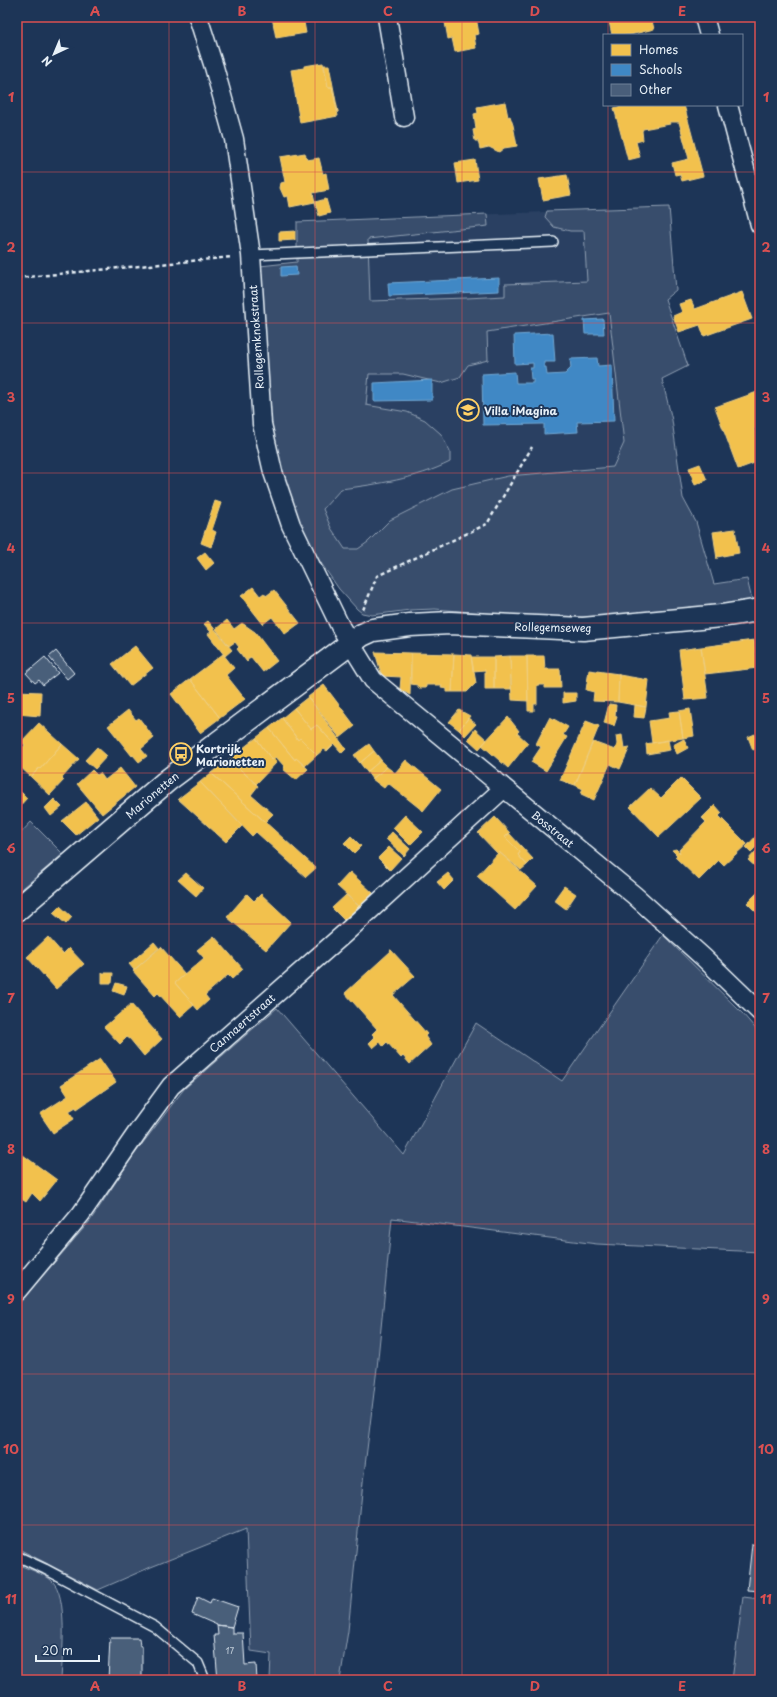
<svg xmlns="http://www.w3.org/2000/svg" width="777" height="1697" viewBox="0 0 777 1697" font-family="'Playpen Sans',sans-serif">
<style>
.built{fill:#2a4162}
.green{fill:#374d6c;stroke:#909fb2;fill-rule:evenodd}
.homes{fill:#f2c14e;stroke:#efcf81}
.schools{fill:#3f88c5;stroke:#72a8d4}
.building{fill:#495e7a;stroke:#e8f1f8}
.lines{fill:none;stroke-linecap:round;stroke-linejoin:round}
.service-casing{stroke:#e8f1f8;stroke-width:12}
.minor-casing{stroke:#e8f1f8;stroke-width:21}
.tertiary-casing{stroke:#e8f1f8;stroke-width:25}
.path{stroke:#e8f1f8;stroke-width:2.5;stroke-dasharray:4 3;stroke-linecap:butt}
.service{stroke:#1d3557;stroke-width:9}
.minor{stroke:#1d3557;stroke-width:18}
.tertiary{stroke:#1d3557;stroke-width:22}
.grid{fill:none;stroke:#da5052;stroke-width:1;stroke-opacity:0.55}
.labels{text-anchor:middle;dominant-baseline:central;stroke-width:4;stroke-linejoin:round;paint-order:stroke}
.number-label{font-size:9px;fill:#c0ccd8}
.street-label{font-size:11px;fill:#e8f1f8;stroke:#1d3557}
.poi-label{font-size:11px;font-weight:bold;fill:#e8f1f8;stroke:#1d3557;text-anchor:start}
.neatline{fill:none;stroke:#da5052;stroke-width:1.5}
.grid-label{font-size:13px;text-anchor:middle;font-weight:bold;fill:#da5052}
</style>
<rect width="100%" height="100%" fill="#1d3557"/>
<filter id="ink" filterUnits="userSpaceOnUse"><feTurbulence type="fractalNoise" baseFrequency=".025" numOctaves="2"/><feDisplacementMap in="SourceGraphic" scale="8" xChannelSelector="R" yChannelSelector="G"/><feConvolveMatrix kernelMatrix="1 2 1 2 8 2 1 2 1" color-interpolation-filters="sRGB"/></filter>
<g filter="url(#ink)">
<path class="built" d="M669,207L676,290L665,299L688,366L662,379L672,420L683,498L696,522L626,616L544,618L435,609L410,610L372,615L362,613L357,609L339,589L260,266L297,262V222Z"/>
<path class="green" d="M669,207L676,290L665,299L688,366L662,379L672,420L683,498L696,522L714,584L747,579L752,600L704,610L626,616L544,618L435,609L410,610L372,615L362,613L357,609L339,589L296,527L276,464L265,400L260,266L297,262V222L487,214L488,226L368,239L370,301L467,298L505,296V284L587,281L584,231H570L554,227L545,217L547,211ZM609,313L624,443L613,467L508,476L452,489L390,520L368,542L358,549H345L331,528L323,509L341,489C378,484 416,479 450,462V452L441,434L425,420L407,412L366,405L369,374H403L441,383L460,377L468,365L488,360L487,332Z
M31,822L63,854L17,893V837Z
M663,935L743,1014L760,1034V1252L597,1244L392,1218L377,1368L363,1482L348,1631L340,1680H270L271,1654L251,1651L246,1529L151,1567L98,1590L17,1548V1306L90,1221L133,1156L184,1089L277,1008L404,1155L476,1023L562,1081Z
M17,1564C25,1568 45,1574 51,1580C69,1594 62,1657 61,1680H17Z
M743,1597L760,1599V1680H732Z"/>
<path class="homes" d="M272,17H303L306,33L276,38Z
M444,17H476L479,34L474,35L476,48L455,52L452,38L448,39Z
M608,17H651L654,29L630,35H612Z
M323,63L328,87H332L338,116L300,123L291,70L304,68V66Z
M324,65H329L338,112L332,87H328Z
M505,102L508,117L510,116L513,125L517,146L504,148L499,152L489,147L480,149L478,141H475L473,130L476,129L474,114L478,113L477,107Z
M625,105H684L703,176L682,181L680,174L675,175L672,163L689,159L679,122H669L670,124L643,129L642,131L643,140L636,142L640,157L628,160L614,108Z
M305,153L307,160L319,158L323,174L326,173L329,190L313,193L315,202L290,207L288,196L284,197L280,188L281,183L285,182L280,157Z
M475,160L478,180L458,183L455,163Z
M567,175L571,195L543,200L539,179Z
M326,199L330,213L319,216L315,202Z
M295,231V240L279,241V232Z
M742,292L752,319L704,336L700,325L679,332L673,316L682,312L679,304L691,300L695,309Z
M760,391V426L754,429L760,446V461L738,469L715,407Z
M700,464L707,480L695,485L689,468Z
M215,501L221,503L212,530L216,532L211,547L201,543Z
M735,529L739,553L717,557V559L713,532Z
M205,552L214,563L206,570L197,558Z
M253,587L260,596L264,593L266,596L274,590L300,623L285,634L272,617L263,624L241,596Z
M227,620L234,629L242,623L255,632L277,661L263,672L251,657L247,659L248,661L247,662L237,649L239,647L235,642L229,646L216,629Z
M208,621L232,650L225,656L208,634L211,632L204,624Z
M754,640L758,668L705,674L701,647Z
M135,646L153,668L130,686L112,664Z
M701,647L708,698L685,700L679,650Z
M375,652L411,653L410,695L400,689L401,677L382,676Z
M411,653L454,654L452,692H447V689L441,688L442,685H426V688H419L417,685L411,684Z
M223,654L234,668L226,675L245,699L220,718L190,679Z
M454,654L471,655L476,683L467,692H452Z
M510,656H527L528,701L512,700Z
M510,656L511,689H494V657Z
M527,656H544L545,669H560L561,688H545V685H537V704H534V711H528Z
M471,657H494V689H485V670L473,671Z
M589,670L619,674L618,702L593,701L594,692L586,690Z
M619,675L649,680L646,707L618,702Z
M190,679L220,718L200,733L171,694Z
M324,685L355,726L340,738L308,697Z
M17,691L41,692L40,716L17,714Z
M563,693H576V701L563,703Z
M308,697L346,749L342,753L317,725L311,729L294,708Z
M609,704L616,705L615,716L617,717L614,726L604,723Z
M635,705L646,707L644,718L634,717Z
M294,708L311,729L317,725L334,744L327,751L324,749L317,755L300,738L298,740L282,718Z
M690,709L694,736L683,738L679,711Z
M128,710L136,720L139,718L154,738L141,749L147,756L139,762L133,755L132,756L108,726Z
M459,710L470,716L459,730L449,722Z
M679,711L683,738L652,743L649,721L670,718L669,712Z
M508,717L519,731L517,733L528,743L508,768L482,745Z
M550,717L568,727L563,735L567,737L546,771L531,762L541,747L536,744L539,738Z
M282,718L298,740L300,738L317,755L305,766L296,758L295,760L269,728Z
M468,718L476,724L465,736L459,730Z
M586,721L599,726L575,785L560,780Z
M39,723L62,744L40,769L39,768L31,777L17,764V754L25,745L21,742Z
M269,728L295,760L296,758L308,769L296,780L283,769L285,767L276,757L272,760L256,738Z
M475,729L487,740L479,749L468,739Z
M755,734L760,747L753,750L748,737Z
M622,735L624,748L630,747L620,769L610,764L594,800L581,794L583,789L575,785L593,742L615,750L617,744L616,736Z
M256,738L272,760L274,759L277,762L256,784L229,759Z
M684,739L688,748L677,754L673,745Z
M668,740L670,750L647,754L646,744Z
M62,744L79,759L62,778L64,780L50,795L31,777L39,768L40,769Z
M369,744L374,751L360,763L354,755Z
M97,747L107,756L95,769L85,760Z
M374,751L381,760L367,772L360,763Z
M229,759L258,786L251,795L273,814L265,822L211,773Z
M381,760L387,767L372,779L367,772Z
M406,760L441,789L423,811L388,783L384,788L372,779L387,767L395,773Z
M120,768L135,787L102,814L77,784L92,770L97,775L100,773L105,780Z
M211,773L316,868L306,877L256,832L252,836L200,782Z
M681,778L701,798L659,837L630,807L650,788L661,798Z
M200,782L242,826L226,842L178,799Z
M21,792L27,798L17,809V797Z
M54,799L62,807L51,816L45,808Z
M86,802L98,817L76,835L62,821Z
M715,805L722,813L719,816L747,844L724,865L719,860L699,880L675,857L677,855L672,850L676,849L680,853L679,850L706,822L702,818Z
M405,815L423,832L410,845L393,828Z
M495,817L510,833L505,837L520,852L518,855L527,865L521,870L499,852L498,854L478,833Z
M392,832L410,849L404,856L386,839Z
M509,833L533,859L527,865L518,855L520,852L505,837Z
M759,833L760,843L751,852L746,847Z
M351,836L361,846L354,853L344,843Z
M389,847L401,858L390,870L378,858Z
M756,851L760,855V867L758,869L748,860Z
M499,852L537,886L515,910L477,876Z
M350,872L373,893L360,907L337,886Z
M186,873L203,888L196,896L178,880Z
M448,873L454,880L444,890L437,882Z
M564,886L576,894L566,909L554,900Z
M760,890V916L747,903Z
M247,894L254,901L261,894L291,922L266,950L227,917Z
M346,895L361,908L345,921L332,908Z
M60,906L72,917L66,924L53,913Z
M214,936L243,969L232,979L228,975L205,995L209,1000L198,1010L175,983L204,958L197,950Z
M48,937L63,954L69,948L84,964L56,989L27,957Z
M154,942L159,948L134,970L129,964Z
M161,947L185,974L175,983L194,1005L180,1017L158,993L155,996L133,971Z
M390,950H391L415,976L393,995L427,1034L425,1036L431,1045L410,1064L403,1056L401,1058L387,1042L383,1046L380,1042L373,1048L369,1043L375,1037L372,1034L377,1029L345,993L391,951Z
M102,973H113L112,983H102Z
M116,983L127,986L124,995L113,991Z
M131,1004L162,1039L144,1056L130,1039L127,1037L120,1044L104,1027Z
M100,1059L116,1082L77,1109L76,1107L69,1111L74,1119L53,1133L40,1114L68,1096L61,1085Z
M23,1155L57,1180L40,1201L32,1193L26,1202L17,1196V1163Z"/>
<path class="schools" d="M296,266L297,275L281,276V267Z
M499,278V291L389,296L388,283Z
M603,319L604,334H585L584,320Z
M553,333L555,362H544V367H546L547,375L565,374L571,368L570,359L597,358L598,366L612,365L614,421L577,422L578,432L544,434V424L483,425L482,374L515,372L516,383H533V379H531L530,368H533V363L515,364L514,335Z
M432,380V400L374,401V383Z"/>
<path class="building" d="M56,651L74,673L67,679L49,657Z
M45,657L58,673L43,685L39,680L35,683L26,673Z
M752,1544L760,1545V1591L747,1590Z
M198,1597L210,1603L212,1598L238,1607L232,1627L217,1625L192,1614Z
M217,1625L232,1627V1633H243L245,1665L256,1664L257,1680H218L214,1635H218Z
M110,1638H139L140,1646H142V1680H108Z"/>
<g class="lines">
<g class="service-casing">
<path id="service" d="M251,255L553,242
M17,1556L45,1569L155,1627L198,1663L205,1680"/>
</g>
<g class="minor-casing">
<path id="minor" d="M198,17L214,67L234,139L251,255L262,424L273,472L291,525L341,628L373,680L634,895L704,958L760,1012
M387,17L404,117
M704,17L709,35
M728,105L760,225
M17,1291L81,1214L141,1127L171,1086L344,934L504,788"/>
</g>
<g class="tertiary-casing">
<path id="tertiary" d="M17,910L168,780L362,635L373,630L410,625L450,623L583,629L721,616L760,610"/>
</g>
<path class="path" d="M17,278L232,257
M363,610L377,576L487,524L532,447"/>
<use href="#service" class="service"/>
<use href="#minor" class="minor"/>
<use href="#tertiary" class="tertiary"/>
</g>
</g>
<path class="grid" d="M169,17V1680M315,17V1680M462,17V1680M608,17V35M608,105V1680M17,172H760M17,323H760M17,473H760M17,623H760M17,773H760M17,924H760M17,1074H760M17,1224H760M17,1374H760M17,1525H760"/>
<defs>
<g id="school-ring" transform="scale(1.15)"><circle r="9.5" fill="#1d3557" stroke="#ffd166" stroke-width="1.5"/><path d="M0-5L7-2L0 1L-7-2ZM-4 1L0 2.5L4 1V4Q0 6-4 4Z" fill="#ffd166"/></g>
<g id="bus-ring" transform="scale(1.15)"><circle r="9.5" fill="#1d3557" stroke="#ffd166" stroke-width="1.5"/><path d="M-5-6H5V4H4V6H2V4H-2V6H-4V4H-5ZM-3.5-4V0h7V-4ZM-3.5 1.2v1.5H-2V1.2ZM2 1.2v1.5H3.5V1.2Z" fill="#ffd166"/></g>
</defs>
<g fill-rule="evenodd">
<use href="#school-ring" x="468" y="410"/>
<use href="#bus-ring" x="181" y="754"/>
</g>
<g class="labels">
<g class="number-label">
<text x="230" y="1650">17</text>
</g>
<g class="street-label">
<text transform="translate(256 337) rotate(-94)">Rollegemknokstraat</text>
<text transform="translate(553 627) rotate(1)">Rollegemseweg</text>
<text transform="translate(152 795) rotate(-40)">Marionetten</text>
<text transform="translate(553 829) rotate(39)">Bosstraat</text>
<text transform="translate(242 1023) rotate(-41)">Cannaertstraat</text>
</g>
<g class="poi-label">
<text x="484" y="410">Vil!a iMagina</text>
<text x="196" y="748">Kortrijk<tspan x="196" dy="13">Marionetten</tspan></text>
</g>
</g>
<rect width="777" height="1697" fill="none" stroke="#1d3557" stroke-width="44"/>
<rect x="603" y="34" width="140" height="72" fill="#1d3557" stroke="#6e8097"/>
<rect x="611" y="44" width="20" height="12" fill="#f2c14e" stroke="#6e8097"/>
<text x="639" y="54" font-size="12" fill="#e8f1f8">Homes</text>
<rect x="611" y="64" width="20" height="12" fill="#3f88c5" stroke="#6e8097"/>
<text x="639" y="74" font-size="12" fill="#e8f1f8">Schools</text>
<rect x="611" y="84" width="20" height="12" fill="#495e7a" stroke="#6e8097"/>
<text x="639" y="94" font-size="12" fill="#e8f1f8">Other</text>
<g transform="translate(54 54) rotate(224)" stroke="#1d3557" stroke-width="3" paint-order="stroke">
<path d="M0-3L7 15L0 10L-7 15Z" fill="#e8f1f8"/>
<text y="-6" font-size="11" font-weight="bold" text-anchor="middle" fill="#e8f1f8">N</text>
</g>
<path d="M36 1655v6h63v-6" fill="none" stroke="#e8f1f8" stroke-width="2"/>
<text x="42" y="1655" font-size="12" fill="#e8f1f8" stroke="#1d3557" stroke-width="3" paint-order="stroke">20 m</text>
<rect x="22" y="22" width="733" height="1653" class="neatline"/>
<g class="grid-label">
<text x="95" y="16">A</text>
<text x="242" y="16">B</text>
<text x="388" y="16">C</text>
<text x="535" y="16">D</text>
<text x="682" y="16">E</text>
<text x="11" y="102">1</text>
<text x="766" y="102">1</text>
<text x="11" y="252">2</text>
<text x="766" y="252">2</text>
<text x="11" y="402">3</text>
<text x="766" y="402">3</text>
<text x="11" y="553">4</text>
<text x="766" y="553">4</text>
<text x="11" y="703">5</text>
<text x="766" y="703">5</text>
<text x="11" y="853">6</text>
<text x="766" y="853">6</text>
<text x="11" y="1003">7</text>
<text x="766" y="1003">7</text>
<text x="11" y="1154">8</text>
<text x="766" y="1154">8</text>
<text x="11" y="1304">9</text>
<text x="766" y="1304">9</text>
<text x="11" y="1454">10</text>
<text x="766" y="1454">10</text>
<text x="11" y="1604">11</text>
<text x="766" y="1604">11</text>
<text x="95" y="1691">A</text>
<text x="242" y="1691">B</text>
<text x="388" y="1691">C</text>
<text x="535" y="1691">D</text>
<text x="682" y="1691">E</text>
</g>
</svg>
